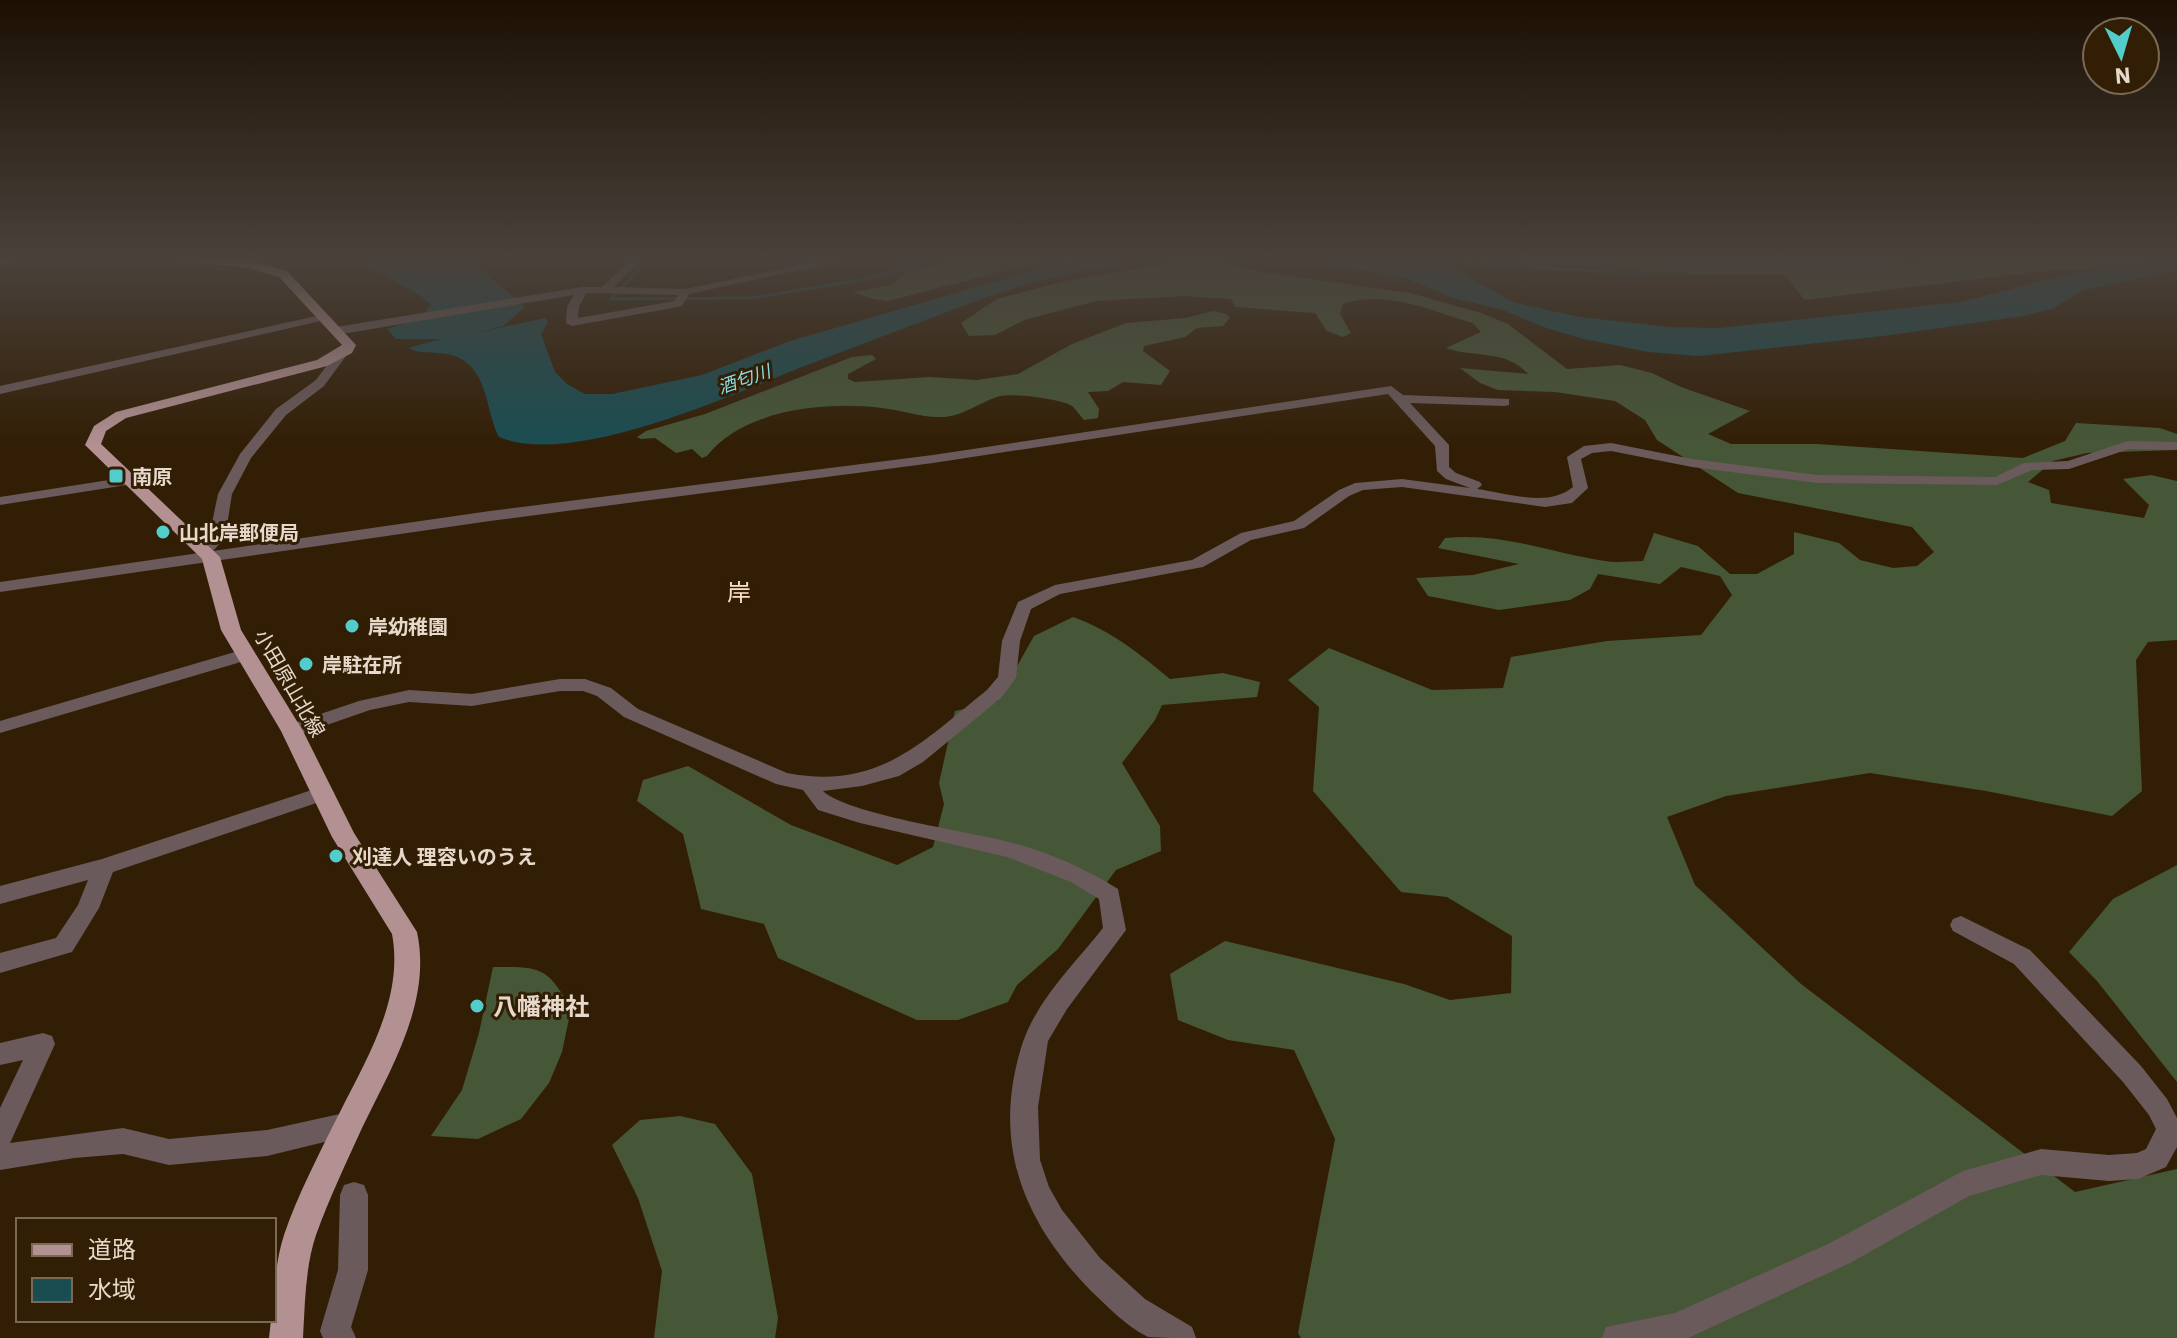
<svg xmlns="http://www.w3.org/2000/svg" width="2177" height="1338" viewBox="0 0 2177 1338" font-family="'IBM Plex Sans','Noto Sans JP',sans-serif">
<style>
.forest{fill:#465737}
.water{fill:#1a4d52}
.lines{fill:none;stroke-linecap:round;stroke-linejoin:round}
.stream{stroke:#1a4d52;stroke-width:3}
.minor{fill:#6b5a5b;fill-rule:evenodd}
.major{fill:#b39193;fill-rule:evenodd}
.poi-dot{fill:#53cdcb;stroke:#321e05;stroke-width:3}
.labels{text-anchor:middle;dominant-baseline:central;stroke-width:6;stroke-linejoin:round;paint-order:stroke}
.far-water-label{font-size:18px;font-style:italic;fill:#88dee8;stroke:#321e05}
.poi-label{font-size:20px;font-weight:bold;fill:#e6d9cb;stroke:#321e05;text-anchor:start}
.street-label{font-size:20px;fill:#e6d9cb;stroke:#321e05}
.quarter-label{font-size:24px;fill:#fbdfc3;stroke:#321e05}
.near-poi-label{font-size:24px;font-weight:bold;fill:#e6d9cb;stroke:#321e05;text-anchor:start}
</style>
<rect width="100%" height="100%" fill="#321e05"/>
<path class="forest" d="M971,258H1054L888,301L873,299L853,292L891,285L906,272Z
M1476,258H1996L2013,263L2040,258H2153L2084,270L2043,271L1805,300L1784,274H1688Z
M1216,261L1261,272L1410,293L1481,313L1508,324L1567,369L1620,365L1652,373L1681,387L1750,411L1708,434L1731,444H1817L2023,458L2065,441L2076,423L2160,428L2177,434V450L2087,453L2053,461L2028,482L2049,490L2051,503L2144,518L2149,505L2123,479L2151,475L2177,481V640L2148,642L2136,660L2142,791L2112,816L1986,791L1870,773L1726,796L1667,817L1695,885L1801,984L2075,1192L2177,1169V1338H1301L1298,1333L1335,1139L1294,1050L1228,1040L1178,1020L1170,974L1225,941L1404,984L1450,1000L1511,993L1512,936L1447,897L1401,892L1313,791L1319,707L1288,680L1329,648L1432,690L1503,688L1511,657L1607,641L1701,635L1732,595L1720,576L1681,567L1660,584L1598,574L1590,589L1570,600L1499,610L1428,596L1416,578L1473,575L1519,564L1438,548L1445,538C1503,532 1550,553 1605,561C1617,563 1631,561 1643,561L1654,533L1698,546L1730,574H1757L1794,554V532L1839,543L1860,560L1893,568L1917,566L1934,552L1912,527L1738,493L1657,440L1645,420L1615,401L1555,392L1498,390L1480,383L1460,368L1528,374C1506,349 1474,358 1446,348L1481,332L1473,323C1432,311 1386,289 1343,304L1340,314L1351,333L1343,337L1327,331L1315,313L1235,307L1231,299L1183,296L1096,301L1024,320L995,335L969,336L961,323L997,299L1065,281L1171,263Z
M1213,311L1226,314L1230,318L1223,326L1197,328L1185,337L1144,346L1143,351L1170,371L1161,385L1123,382L1108,391L1088,392L1099,409L1098,418L1084,420C1080,416 1076,409 1072,406C1061,399 1013,393 1000,396C980,402 963,416 943,417C922,418 902,410 882,408C827,401 743,409 707,456L702,458L692,449L676,453L655,438L641,439L637,437L646,431L705,414L852,357L872,355L876,359L848,374V379L855,382L930,377L977,380L1018,374L1072,344L1126,323L1186,318Z
M1073,617C1110,630 1140,654 1170,679L1223,673L1260,682L1257,697L1162,705L1155,720L1122,763L1160,826L1161,851L1116,870L1058,949L1017,985L1008,1002L958,1020H917L778,958L764,924L701,909L683,834L637,801L643,780L688,766L791,825L897,865L933,847L944,804L939,783L955,711L997,702L1034,636Z
M2177,865V1082L2097,981L2069,952L2113,899Z
M493,967C541,967 547,966 571,1009L562,1052L549,1083L521,1119L478,1139L431,1136L462,1090L479,1033Z
M680,1116L715,1124L752,1174L778,1318L775,1338H654L662,1271L638,1198L612,1145L640,1120Z"/>
<path class="water" d="M353,258H468L525,307L503,326L476,333L545,318L548,322L541,334L555,372L567,384L585,394H612L702,375L790,341L1053,265L1091,258H1193C1120,261 1048,274 979,300C920,322 861,344 802,367C731,395 572,468 499,437C485,409 488,364 451,355C436,351 422,355 408,348L441,339H396L387,329L419,319L431,305C409,284 378,276 353,258Z
M1252,258H1418L1452,268L1513,302L1551,311L1580,317L1669,327L1720,328L1961,302L2065,275L2157,260L2154,258H2177V270L2083,290L2052,309L2023,316L1883,336L1698,356L1648,352L1584,339L1549,329L1503,310L1457,299L1404,278L1348,267Z"/>
<g class="lines">
<path class="stream" d="M650,258L611,299L751,298L856,281L949,258
M1428,261L1632,273L1869,266L1941,258"/>
<path class="minor" d="M632,258H643L614,287L685,289L835,258H856L689,294L682,306L678,307L572,326L566,323L567,307L574,295L336,335L330,331L336,327L582,287H602ZM586,293L678,295L674,301L578,318L579,307Z
M321,315L327,318L325,320L0,394V386Z
M340,352L346,356L324,386L286,415L251,458L232,494L225,538L213,551L490,511L933,455L1391,386L1403,395L1509,399V405L1504,406L1410,403L1449,445V467L1456,473L1480,482L1482,485L1477,489C1507,493 1548,508 1573,487L1567,457L1584,446L1611,443L1692,459L1818,475L1995,477L2024,463L2068,461L2128,441L2177,442V450L2129,449L2069,469L2032,470L1997,485L1818,483L1692,467L1611,451L1592,453L1581,459L1588,488L1572,503L1545,507L1402,487L1363,490L1349,496L1304,528L1251,540L1203,567L1060,594L1031,609L1020,641L1016,678L1001,698L923,762L899,776L862,786L823,791C847,814 966,831 1005,841C1046,851 1082,867 1118,889L1126,930L1067,1009L1048,1041L1038,1107L1040,1160L1049,1187L1062,1210L1100,1258L1145,1299L1192,1327L1196,1338C1183,1338 1160,1338 1148,1337C1127,1327 1107,1306 1091,1291C1023,1221 992,1144 1021,1048C1035,1001 1074,965 1103,928L1099,899L1071,882L1007,857L860,823L818,810L803,790L776,784L624,717L597,696L583,691H560L472,706L409,702L370,710L292,737L282,731L285,726L359,701L409,690L472,694L560,679H585L611,688L638,709L787,773C878,791 922,742 987,690L998,677L1002,641L1018,602L1055,585L1192,560L1241,533L1294,521L1339,490L1355,483L1402,479L1470,488L1446,479L1437,471L1435,446L1388,394L933,463L490,521L0,592V582L199,553L197,551L209,537L218,494L240,454L276,409L316,380L336,353Z
M128,477L135,481L133,484L0,505V497Z
M245,649L251,651L254,655L251,659L0,733V721Z
M324,786L331,788L334,793L331,798L113,872L99,908L72,952L0,973V953L56,938L78,905L88,880L0,904V886L102,859Z
M1961,916L2030,950L2141,1066L2167,1099L2177,1118V1147L2166,1167L2138,1179L2109,1181L2041,1175L1969,1196L1850,1263L1688,1338H1602L1606,1327L1675,1313L1830,1243L1963,1171L2041,1149L2109,1155L2137,1153L2146,1149L2156,1129L2149,1115L2123,1082L2014,964L1953,931L1950,925L1953,919Z
M43,1033L52,1036L55,1044L10,1143L123,1128L169,1139L267,1130L349,1112L358,1115L362,1124L358,1133L349,1136L267,1156L169,1165L123,1154L74,1158L0,1170V1108L23,1060L0,1065V1043Z
M354,1182L364,1185L368,1195V1270L351,1327L356,1338H323L320,1331L338,1270L340,1195L344,1185Z"/>
<path class="major" d="M0,258H17L0,265Z
M175,258L249,261L287,271L356,345L352,353L327,366L126,418L106,431L101,444L220,557L241,630L303,731L354,833L417,932C432,1002 391,1068 362,1128C346,1163 329,1199 316,1235C305,1268 305,1304 303,1338H269L271,1320H274C274,1291 275,1263 284,1235C298,1194 320,1152 340,1112C367,1058 404,998 392,934L332,837L281,731L221,630L202,559L85,445L94,426L116,412L317,360L342,345L279,277L249,268L181,261Z"/>
</g>
<linearGradient id="sky" x2="0" y2="1"><stop stop-color="#1c1003"/><stop offset="0.58" stop-color="#49413b"/><stop offset="1" stop-color="#49413b" stop-opacity="0"/></linearGradient>
<rect width="2177" height="446" fill="url(#sky)"/>
<g class="poi-dot">
<rect x="108" y="468" width="16" height="16" rx="4"/>
<circle cx="163" cy="532" r="8"/>
<circle cx="352" cy="626" r="8"/>
<circle cx="306" cy="664" r="8"/>
<circle cx="336" cy="856" r="8"/>
<circle cx="477" cy="1006" r="8"/>
</g>
<g class="labels">
<g class="far-water-label">
<text transform="translate(744 379) rotate(-19)">酒匂川</text>
</g>
<g class="poi-label">
<text x="132" y="476">南原</text>
<text x="179" y="532">山北岸郵便局</text>
<text x="368" y="626">岸幼稚園</text>
<text x="322" y="664">岸駐在所</text>
<text x="352" y="856">刈達人 理容いのうえ</text>
</g>
<g class="street-label">
<text transform="translate(290 683) rotate(60)">小田原山北線</text>
</g>
<g class="quarter-label">
<text x="739" y="592">岸</text>
</g>
<g class="near-poi-label">
<text x="493" y="1006">八幡神社</text>
</g>
</g>
<rect x="16" y="1218" width="260" height="104" fill="#321e05" stroke="#7a6954" stroke-width="2"/>
<rect x="32" y="1244" width="40" height="12" fill="#b39193" stroke="#7a6954" stroke-width="2"/>
<text x="88" y="1258" font-size="24" fill="#e6d9cb">道路</text>
<rect x="32" y="1278" width="40" height="24" fill="#1a4d52" stroke="#7a6954" stroke-width="2"/>
<text x="88" y="1298" font-size="24" fill="#e6d9cb">水域</text>
<g transform="translate(2121 56) rotate(175)"><circle r="38" fill="#321e05" stroke="#7a6954" stroke-width="2"/>
<path d="M0-6L14 30L0 20L-14 30Z" fill="#53cdcb"/>
<text y="-12" font-size="22" font-weight="bold" text-anchor="middle" fill="#e6d9cb">N</text>
</g>
</svg>
